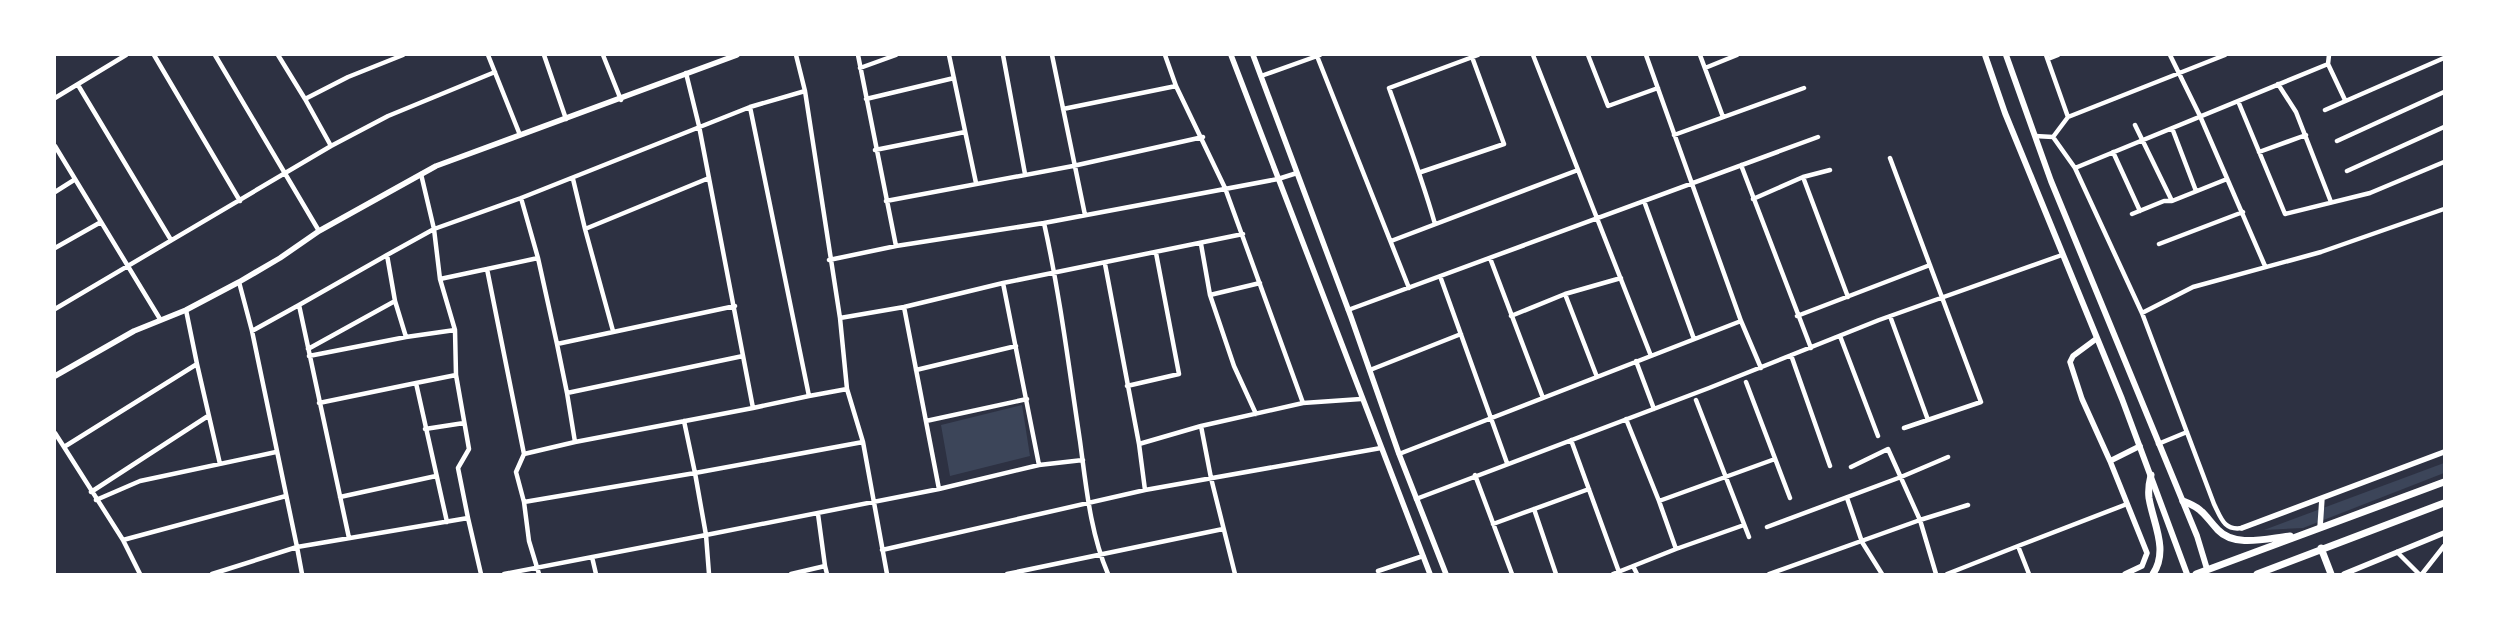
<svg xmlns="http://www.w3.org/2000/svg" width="2499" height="629" viewBox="0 0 2499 629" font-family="Helvetica,sans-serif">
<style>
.green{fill:#3c4559}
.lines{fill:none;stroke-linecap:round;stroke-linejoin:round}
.minor{stroke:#fff;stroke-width:4.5}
.tertiary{stroke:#fff;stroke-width:5.5}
.secondary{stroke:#fff;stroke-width:6}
.primary{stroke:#fff;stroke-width:7}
</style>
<rect width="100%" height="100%" fill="#2d3142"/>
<path class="green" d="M1022,405L1030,456L950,476L941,425Z
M2444,463V473L2303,528L2264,530Z"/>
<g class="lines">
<path class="minor" d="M154,55L240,201
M215,55L319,231
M278,55L305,99L348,77L403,55
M488,55L520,135
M544,55L566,119
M603,55L621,100
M796,55L805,91L840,318L847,389L863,442L887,574
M858,55L896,246
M949,55L976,183
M1003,55L1025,174
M1052,55L1085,215
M1165,55L1176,86L1225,188L1303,403
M1533,55L1651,356
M1588,55L1608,106L1658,88
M1646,55L1741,321L1761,368
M1700,55L1723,117
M2046,55L2068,117L2053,137
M2170,55L2200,116L2265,266
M1317,56L1409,288
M2048,59L2058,55
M2328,64L2345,100
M860,68L896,55
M1705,68L1737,55
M686,73L699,126L753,408L809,396
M1261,76L1320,55
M2278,84L2296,112L2331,202
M78,85L171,240
M805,91L750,107L809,396L847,389
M55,98L126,55
M305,99L331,146
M866,99L954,78
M2238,101L2285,214L2370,193L2444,162
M1063,109L1176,86
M2325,110L2444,58
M2068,117L2225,55
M2135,125L2172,201L2227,179
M2172,128L2196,191
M1674,135L1804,88
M2035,136L2053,137L2075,168L2142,313L2214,504C2221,518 2224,531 2242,528
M2337,141L2444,92
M55,146L160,319
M875,150L965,132
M2113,152L2140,211
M2259,152L2306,135
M1890,158L1981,402L1904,428
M1741,165L1811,348
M2075,168L2328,64L2329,55
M2347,171L2444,127
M1421,172L1504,144L1472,57
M1803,177L1848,297
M573,179L585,229
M55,192L74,180
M521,198L750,107
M1753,199L1803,177L1830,170
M886,201L1073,166L1203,137
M1644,201L1694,339
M2132,214L2164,201H2172
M1044,223C1060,295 1069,368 1080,441C1086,485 1090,532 1108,574
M1435,224C1422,178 1405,133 1389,88L1478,55
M1391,241L1578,170
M1201,244L1210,295L1234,366L1256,414
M2159,244L2243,212
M55,248L101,222
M387,255L434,229L421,174
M1490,258L1543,398
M829,260L896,246L1044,223L1278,179L1297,173
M1105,264L1139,444L1145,490
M487,269L538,258
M1440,276L1507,463
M440,279L455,330L456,375
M1003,283L1039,465
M1565,294L1597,377
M1210,295L1260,283
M395,301L406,337
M904,307L939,489
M55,309L331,146L388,116L495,72
M186,310L197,364
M1348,310L1818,137
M2142,313L2193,287L2321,252L2444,209
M1511,316L1565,294L1621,278
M1797,316L1930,265
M1890,316L1928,420
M840,318L904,307L1003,283L1243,234
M252,331L299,305
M613,331L585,229L709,178
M1840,336L1878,436
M557,344L538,258L521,198L434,229L440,279L487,269L524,454L575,442
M308,349L395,301L387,255L299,305L349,538
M1791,355L1830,466
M309,356L406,337L455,330
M743,356L567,393L575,442L753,408
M1636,361L1654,409
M916,370L1016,346
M1370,370L1461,334
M1746,382L1790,498
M416,383L456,375L469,449L458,468L468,518
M1127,386L1179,374L1156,253
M567,393L557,344L735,306
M1696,400L1749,537
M319,403L416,383L447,522
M1626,419L1659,501
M926,421L1027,399
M1201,426L1211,478L1235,574
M425,429L464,423
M55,433L64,447
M1571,440L1619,572
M863,442L695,473L706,535L939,489L1039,465L1083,460
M1139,444L1201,426L1303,403L1361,399
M2158,444L2187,432
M524,454L516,472L524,502L695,473L684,421
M1399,454L1741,321
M1851,467L1888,449L1920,520L1936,574
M1475,475L1512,574
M91,492L208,416
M340,497L436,476
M1847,498L1862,542L1882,574
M1416,499L1709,388L1879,320L2062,255
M96,500L140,481L276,452
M524,502L529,541L539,574
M1534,509L1556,574
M818,514L825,566
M1493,524L1589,489
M1767,527L1901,477L1948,457
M123,540L286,496
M2018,546L2127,504
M1676,549L1744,525
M882,550L1145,490L1381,448
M2397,552L2419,574
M592,557L596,574
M1633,566L1637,574
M1378,571L1423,556
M140,574L123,540L64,447L197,364L220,464
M212,574L297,547L252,331L239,282
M302,574L297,547L468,518L481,574
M504,574L706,535L709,574
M791,574L825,566L827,574
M1007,574L1223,529
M1613,574L1676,549L1659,501L1775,459
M1769,574L1920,520L1968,505
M1947,574L2018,546L2029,574
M2422,574L2444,546"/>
<path class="tertiary" d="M1231,55L1430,574
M1253,55L1351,317L1399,454L1446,574
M2096,339L2073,356L2070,362L2082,399L2110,461L2147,553L2142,566L2125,574
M55,376L134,331L186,310L239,282L280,258L319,231L436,166L737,55
M2110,461L2140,446
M2242,528L2444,452
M2320,528L2322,498
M2344,574L2444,533"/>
<path class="secondary" d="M1985,55L2005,113L2122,399L2187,574
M2006,55L2051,181L2197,536L2207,569"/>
<path class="primary" d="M2151,475C2149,483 2148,490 2149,498C2153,523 2169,550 2153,574
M2183,501C2204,509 2204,515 2218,530C2235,548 2268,538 2290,536
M2321,548L2331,574
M2196,574L2444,482
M2257,574L2444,503"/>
</g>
<rect width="2499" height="629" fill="none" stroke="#ffffff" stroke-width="112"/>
</svg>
